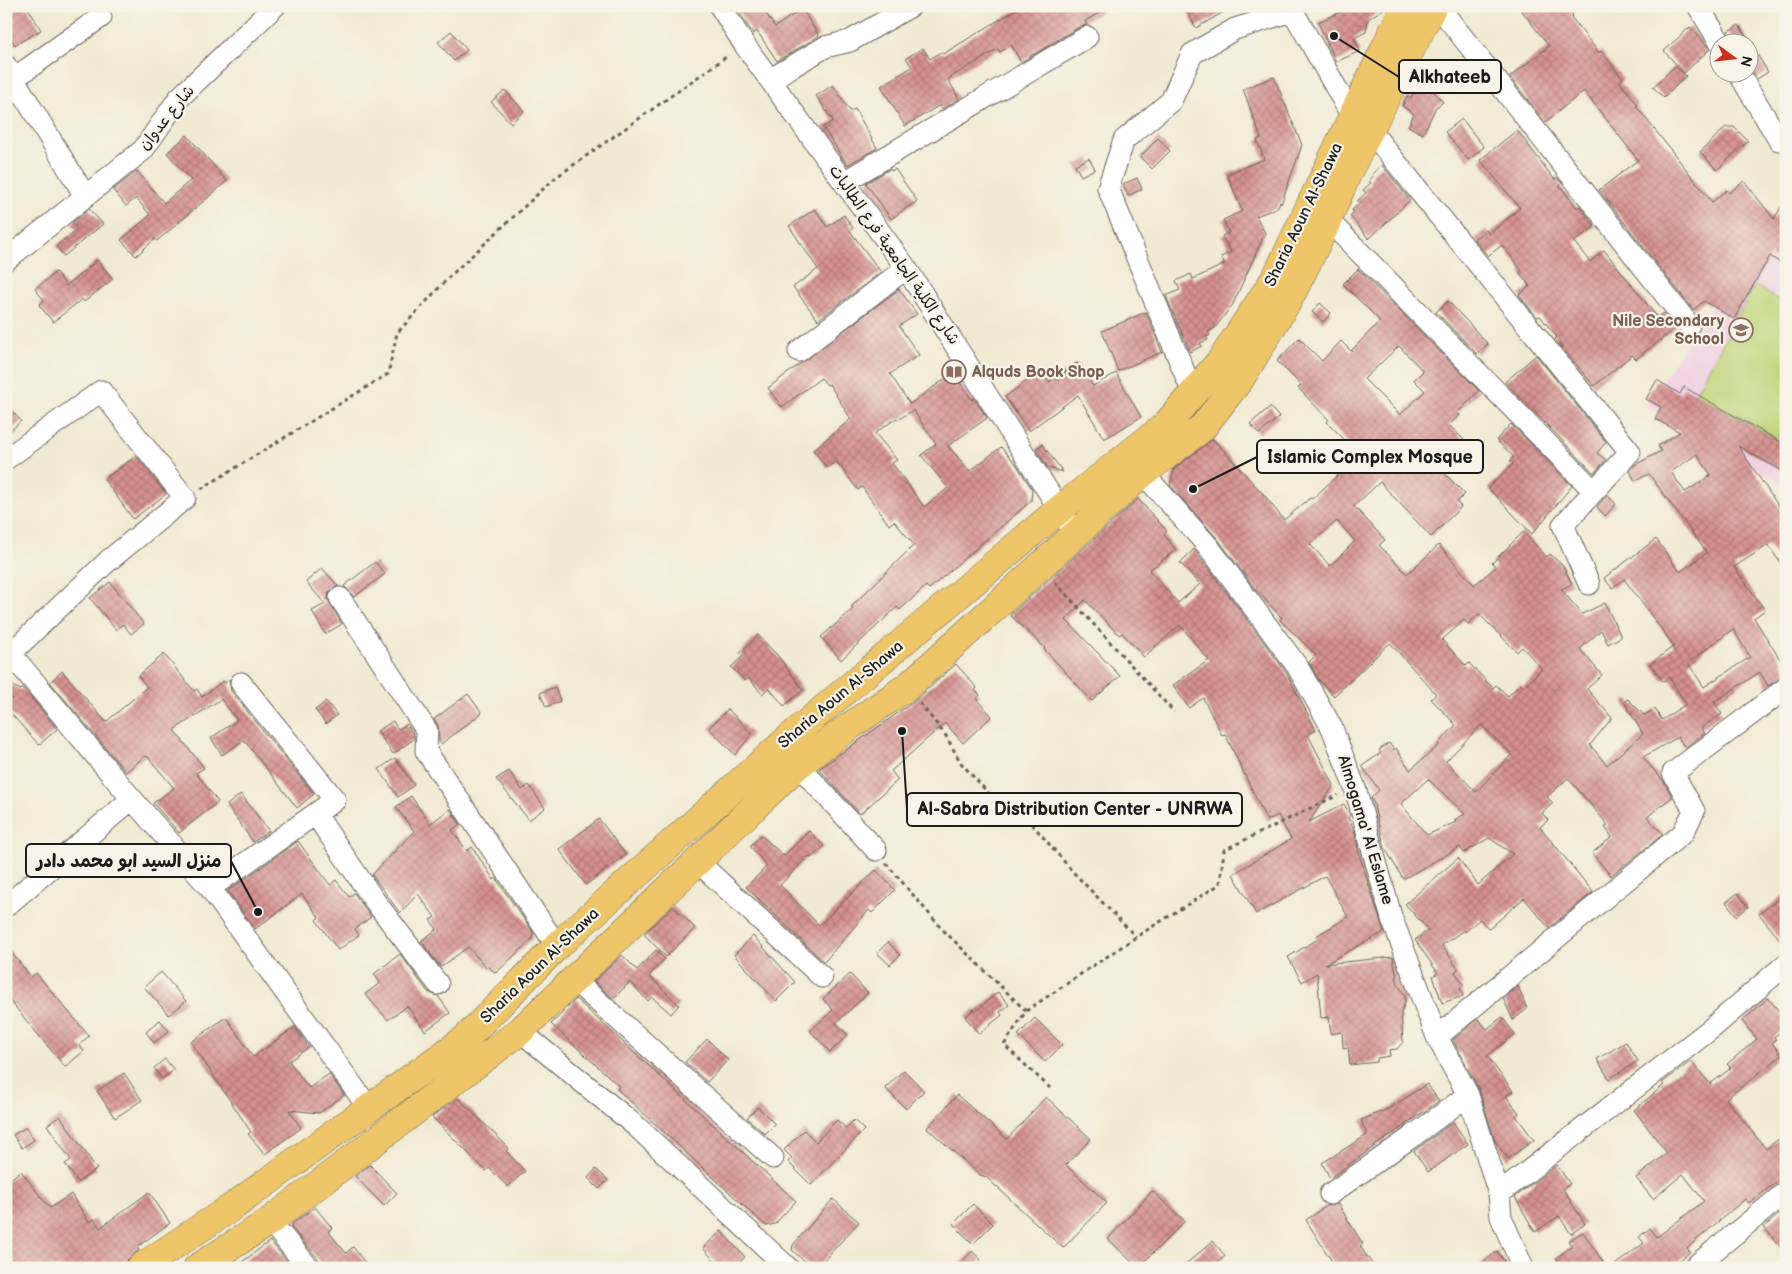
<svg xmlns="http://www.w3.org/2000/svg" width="1792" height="1274" viewBox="0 0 1792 1274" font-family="'Balsamiq Sans','Playpen Sans Arabic',sans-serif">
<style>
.built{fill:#f1d0e2}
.grass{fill:#c0d579;stroke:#6e784a}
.building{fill:url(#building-cross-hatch);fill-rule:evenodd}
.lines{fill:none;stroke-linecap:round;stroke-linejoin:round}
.minor-casing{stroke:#67645c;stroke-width:23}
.major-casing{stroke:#67645c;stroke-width:29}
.path{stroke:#67645c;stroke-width:3;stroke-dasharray:4 4;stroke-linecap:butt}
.minor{stroke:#fff;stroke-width:21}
.major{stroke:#eec569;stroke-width:28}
.labels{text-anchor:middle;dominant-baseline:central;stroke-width:4.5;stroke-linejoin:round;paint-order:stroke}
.street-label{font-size:16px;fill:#1c1c1c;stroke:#f7f3e8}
.education-label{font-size:16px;font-weight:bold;fill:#785e54;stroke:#f7f3e8;text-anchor:end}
.leader{fill:none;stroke:#1c1c1c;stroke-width:2}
.callout-dot{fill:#1c1c1c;stroke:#f7f3e8;stroke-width:2}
.callout{fill:#f7f3e8;stroke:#1c1c1c;stroke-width:2}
.callout-label{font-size:18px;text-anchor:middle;font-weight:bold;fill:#1c1c1c}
</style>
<defs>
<pattern id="building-cross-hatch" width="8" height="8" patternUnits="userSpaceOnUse" patternTransform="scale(1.25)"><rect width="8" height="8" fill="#d79190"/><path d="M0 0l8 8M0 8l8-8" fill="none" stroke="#ae7675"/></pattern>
</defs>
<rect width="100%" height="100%" fill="#f7f3e8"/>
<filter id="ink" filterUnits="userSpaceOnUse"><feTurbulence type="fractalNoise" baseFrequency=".02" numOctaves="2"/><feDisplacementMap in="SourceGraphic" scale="10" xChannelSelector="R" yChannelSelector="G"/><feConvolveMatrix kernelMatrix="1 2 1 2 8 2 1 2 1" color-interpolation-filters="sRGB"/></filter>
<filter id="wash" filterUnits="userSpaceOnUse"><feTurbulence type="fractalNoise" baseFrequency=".0096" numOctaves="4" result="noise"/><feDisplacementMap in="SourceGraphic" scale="20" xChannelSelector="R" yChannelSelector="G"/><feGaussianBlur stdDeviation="1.12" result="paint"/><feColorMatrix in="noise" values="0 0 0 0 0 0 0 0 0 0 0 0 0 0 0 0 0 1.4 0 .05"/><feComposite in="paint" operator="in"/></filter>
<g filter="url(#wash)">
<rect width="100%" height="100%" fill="#f1ead3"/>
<path class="built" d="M1763,231L1786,244V486L1645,406Z"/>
<path class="grass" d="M1755,286L1786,304V424L1777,439L1695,393Z"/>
<g id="blocks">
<path class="building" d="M18,6H27L41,30L15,45L6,30V13Z
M735,6H761L775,27L802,9L819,36L777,61L757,31L753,34Z
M1022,6H1111L1085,21L1087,25L1081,26L1021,62L1011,45L1000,52L998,49L948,79L959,99L942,109L940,105L905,126L881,86L912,67L906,58L923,48L930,59L941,52L943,54Z
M1184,6H1234L1196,28Z
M1343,6H1388L1368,19L1366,32L1354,38L1360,51L1336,62L1318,22L1345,10Z
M1518,6H1566L1573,15L1571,17L1599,53L1601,51L1623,79L1620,82L1638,105L1636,106L1712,202L1727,190L1729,193L1744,181L1774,219L1786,199V251L1779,262L1770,256L1734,319L1704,301L1693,310L1599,190L1638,160L1584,91L1545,122L1510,77L1549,46Z
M1739,25L1768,72L1757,79L1750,67V42H1734L1728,31Z
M1690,27L1710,49L1684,73L1664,51Z
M451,31L467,50L454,61L438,42Z
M1675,66L1686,76L1664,98L1653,87Z
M1420,76L1443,102L1436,107L1423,134L1408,126L1414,114L1402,106L1407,96L1411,98Z
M1274,77L1302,145L1281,204L1280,202L1277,208L1256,216L1265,233L1233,304L1215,328L1208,332L1210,335L1206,337L1208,340L1200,343L1202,346L1190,352L1166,296L1180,290L1176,281L1191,274L1193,279L1225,264L1221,257L1231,252L1222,236L1229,233L1223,220L1242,211L1227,174L1264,159L1257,140L1261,138L1243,89Z
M833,85L850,111L855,109L877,148L847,165L823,127L833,121L816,96Z
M505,90L524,111L511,123L491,102Z
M1462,119L1484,147L1468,160L1445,132Z
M1726,127H1734L1748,141L1717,170L1700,152Z
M1517,130L1554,179L1557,178L1562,183L1560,186L1577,208L1579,206L1595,226L1574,242L1590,262L1604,250L1658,318L1664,313L1676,328L1636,359L1632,355L1594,386L1555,339L1557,337L1540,316L1537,317L1519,295L1530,286L1520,273L1522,271L1502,245L1488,256L1474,239L1486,230L1489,234L1520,208L1480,160Z
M187,135L227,181L184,218L157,241L155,239L136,256L121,240L150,215L136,198L126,206L113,190L137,171L164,203L191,180L167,153Z
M1158,138L1170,151L1152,169L1140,157Z
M1089,158L1095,169L1081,176L1075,165Z
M1382,165L1410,200L1369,239L1350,216L1354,212L1352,210L1360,203L1357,201L1366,193L1363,190L1371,183L1369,181L1373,176L1372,174Z
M890,169L891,171L895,169L917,201L891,219L866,183Z
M1137,178L1142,189L1128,196L1123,184Z
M89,209L103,224L64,256L56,246L77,229L72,223Z
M815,209L827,227L844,215L853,228L850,231L881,272L818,320L793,287L818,269L789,226Z
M97,260L113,279L84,302L82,299L53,322L39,305L44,300L35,289L56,272L66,286Z
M1358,269L1479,391L1457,413L1460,415L1449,425L1475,451L1466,460L1452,445L1434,463L1465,494L1457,502L1461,507L1431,537L1380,482L1354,506L1385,540L1379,545L1407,574L1439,545L1474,585L1496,567L1492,563L1523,532L1547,557L1550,554L1563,566L1572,584L1561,589L1582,614L1605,603L1621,637L1608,644L1601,630L1580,649L1602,675L1587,689L1612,718L1590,745L1607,765L1643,734L1624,702L1628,699L1644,715L1655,709L1662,720L1686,704L1669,677L1663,681L1650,664L1674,646L1624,579L1612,588L1604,578L1656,539L1680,572L1707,553L1649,474L1635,481L1630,471L1635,465L1661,451L1658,446L1680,432L1655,419L1661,407L1646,399L1657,380L1680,394L1684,387L1786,445V473L1738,446L1786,517V571L1768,545L1734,567L1765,610L1754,618L1786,669V676L1768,686L1760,672L1714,702L1722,714L1701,728L1705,733L1685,748L1678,737L1643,757L1664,782L1672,797L1647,817L1663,834L1611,876L1592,853L1612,837L1605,827L1608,825L1568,778L1547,797L1553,803L1542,813L1548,820L1540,827L1593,892L1549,928L1524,898L1489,929L1480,919L1465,932L1464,930L1442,945L1458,969L1455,972L1464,985L1460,987L1463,996L1442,1003L1433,976L1438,973L1415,940L1428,930L1405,904L1458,858L1478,885L1513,854L1489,838L1464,853L1460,847L1403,879L1385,848L1374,807L1375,806L1371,798L1379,790L1362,766L1381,753L1379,750L1389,743L1394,750L1396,748L1410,770L1439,745L1438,744L1456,725L1431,699L1436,694L1390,643L1334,696L1318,679L1309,662L1316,655L1280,620L1282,618L1256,590L1217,538L1170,485L1175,468L1213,439L1264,495L1284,520L1310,498L1312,499L1360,455L1327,422L1329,420L1298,388L1301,385L1277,361L1299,338L1322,361L1341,341L1351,351L1380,321L1343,284ZM1399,346L1423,371L1414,380L1425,391L1400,415L1364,379ZM1697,454L1711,475L1685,492L1671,472ZM1337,521L1355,541L1330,566L1310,544ZM1479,614L1517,652L1522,647L1542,669L1523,687L1520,684L1508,696L1496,685L1493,688L1469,663L1466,666L1442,640L1464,620L1468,624ZM1733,629L1750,657L1704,687L1688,663ZM1481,725L1512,754L1476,792L1446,761ZM1428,779L1465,814L1454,820L1456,822L1427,835L1401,804Z
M899,289L917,314L899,326L919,355L890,374L910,404L953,373L972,400L974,398L987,418L948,446L970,471L1001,447L1016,464L1032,489L1031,501L929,589L926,586L900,610L897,607L841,660L821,637L853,609L851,607L914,545L894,521L889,525L862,487L858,490L836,461L827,468L813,450L851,419L829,384L827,385L821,378L782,407L768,388ZM913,410L936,444L921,455L948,488L924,507L892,463L897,460L875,433L897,418L898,420Z
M1448,301L1488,344L1477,354L1436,312Z
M1320,303L1331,313L1323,322L1312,312Z
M1146,312L1162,352L1118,371L1102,331Z
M1536,355L1606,442L1597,453L1606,460L1594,473L1505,382Z
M1077,363L1093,386L1116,373L1141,417L1104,439L1078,395L1029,431L1005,397L1040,371L1049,382Z
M6,404L21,421L6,435Z
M1270,407L1279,417L1259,434L1250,424Z
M1511,424L1572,486L1532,534L1488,488L1513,464L1510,461L1514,457L1496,440Z
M1042,444L1063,472L1048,468L1036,449Z
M136,456L166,494L133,519L104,479Z
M1607,495L1616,504L1605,516L1597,507Z
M1138,499L1167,531L1164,534L1176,550L1149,570L1178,603L1200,584L1180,563L1194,549L1286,672L1316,730L1308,735L1334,785L1309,822L1344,804L1350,815L1348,818L1354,829L1360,857L1384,932L1325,964L1393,957L1398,985L1405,995V1002L1401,1013L1403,1042L1397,1049L1389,1050L1390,1056L1377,1058V1062L1350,1065L1348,1047L1343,1048L1342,1032L1331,1034L1329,1017L1321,1018L1317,973L1302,982L1288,957L1318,939L1316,936L1348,917L1325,876L1256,914L1233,874L1291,839L1278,815L1267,821L1225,734L1222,735L1203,698L1189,708L1173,685L1209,660L1180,625L1144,657L1122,633L1119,635L1085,600L1066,620L1120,676L1092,701L1044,649L1045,648L1010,615Z
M375,562L385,574L354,597L344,586Z
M322,568L338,586L329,592L328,599L342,624L325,634L312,611L325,604L306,582Z
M110,582L144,624L131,634L123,624L116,630L90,598Z
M758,635L778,656L803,690L784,706L769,688L762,694L749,678L745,681L731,667L743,656L740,653Z
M164,654L194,691L197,689L202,697L223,681L225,683L229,679L231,691L314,794L297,808L244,740L222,755L211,738L237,720L221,699L174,730L204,768L196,773L218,802L179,833L153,803L174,788L148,757L145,756L126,772L50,682L62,671L106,722L147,687L138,676Z
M956,664L977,688L975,690L980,695L976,699L992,716L963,743L945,723L891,771L898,780L860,814L819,769L916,700Z
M7,684L21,690L23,688L57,729L39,745L6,708V704L12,699Z
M555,687L560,701L546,707L540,693Z
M468,694L482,713L441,744L439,740L438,725L434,719Z
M326,701L337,715L326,724L315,710Z
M728,709L752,734L735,755L709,728Z
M393,721L398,729L407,724L414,735V739L393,754L377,731Z
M395,758L414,785L398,797L379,769Z
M509,771L522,790L529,785L545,808L529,820L496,779Z
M241,794L269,831L253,842L227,805Z
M411,796L430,824L450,809L460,824L452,830L467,851L472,847L494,880L496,878L501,886L533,932L532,939L496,973L487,966L486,967L468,947L441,967L421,941L437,929L430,920L435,917L418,894L400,913L372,875L414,831L396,807Z
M599,819L626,855L586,885L559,849Z
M809,831L824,846L811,858L809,856L780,885L819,925L876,870L895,890L872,913L869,910L824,962L746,887L767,866L750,846L761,835L784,856Z
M298,841L330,885L336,880L349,897L354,893L371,917L355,929L359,935L338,950L316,920L319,917L302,894L255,929L228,891Z
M1738,893L1748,907L1737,916L1726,902Z
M1786,893V947L1759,914Z
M673,906L695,928L666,957L644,934Z
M753,936L795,982L776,1001L734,955Z
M888,942L900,955L890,965L877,953Z
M6,946L31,977L36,973L89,1036L79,1045L84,1051L65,1067L6,996Z
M656,950L665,959L649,976L679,1005L671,1014L652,997L648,1001L630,982L613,999L594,981L622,955L637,970Z
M400,954L428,992L438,996L450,1013L425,1031L407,1006L388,1020L365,994L380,983L374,974Z
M161,972L186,1001L169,1015L144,987Z
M850,974L868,993L836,1023L848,1035L830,1052L810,1031L833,1010L823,999Z
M1518,986L1527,1009L1513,1020L1503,998Z
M998,992L1009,1005L1000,1012L1002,1015L979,1034L965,1017L974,1009L976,1011Z
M1768,998L1786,1019V1027L1774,1037L1776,1040L1772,1043L1782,1055L1726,1099L1766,1149L1786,1133V1175L1749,1203L1745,1199L1687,1248L1690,1252L1671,1268H1611L1644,1243L1639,1237L1650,1228L1657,1237L1704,1201L1683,1174L1653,1199L1636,1178L1667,1153L1634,1110L1664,1085L1662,1083L1691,1061L1710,1084L1731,1068L1727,1064L1757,1039L1742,1021Z
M576,999L796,1201L775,1224L766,1226L617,1089L619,1086L551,1024Z
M226,1017L253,1057L295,1027L309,1047L289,1061L309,1088L329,1074L344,1095L319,1113L289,1110L301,1128L265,1154L248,1134L251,1132L191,1042Z
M1502,1017L1515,1034L1487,1056L1513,1091L1506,1096L1519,1113L1516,1116L1534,1140L1508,1159L1495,1141L1479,1089L1453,1040L1478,1019L1487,1029Z
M1035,1018L1062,1045L1045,1062L1018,1035Z
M160,1020L169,1031L154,1043L146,1032Z
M707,1039L728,1060L707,1082L685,1062Z
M1626,1042L1638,1061L1609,1079L1597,1059Z
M165,1059L174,1070L162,1079L154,1068Z
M904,1070L924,1091L906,1109L885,1088Z
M124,1073L142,1100L115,1118L97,1091Z
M1427,1084L1439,1101L1330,1178L1322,1163L1367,1135L1361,1120L1388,1109Z
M957,1095L1007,1139L1046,1097L1091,1139L1066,1165L1107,1203L1063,1248L986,1177L980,1175L927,1128Z
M458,1098L509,1148L506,1151L525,1171L508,1187L489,1168L486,1171L432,1117Z
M758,1107L775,1124L765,1134L747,1118Z
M60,1116L97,1169L78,1182L65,1164L71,1160L47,1125Z
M837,1120L846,1128L854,1120L864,1130L811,1185L788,1162L792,1158L784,1150L804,1130L816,1142Z
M1453,1122L1468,1144L1428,1172L1414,1151Z
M26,1127L34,1140L22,1148L13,1135Z
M370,1165L397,1193L384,1206L355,1176Z
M1557,1165L1570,1184L1563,1189L1585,1224L1571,1234L1559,1216L1535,1232L1515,1197Z
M596,1169L608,1180L599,1189L588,1178Z
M21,1171L48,1206L50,1208L71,1194L89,1222L94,1219L100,1228L149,1192L170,1223L137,1247L139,1250L126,1261L125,1268H6V1182Z
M1152,1191L1185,1221L1138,1268L1108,1239Z
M833,1199L859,1222L817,1268H812L792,1250L793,1245Z
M973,1204L993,1224L973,1244L953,1224Z
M1338,1204L1363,1244L1360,1246L1375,1268H1336L1306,1220L1326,1206Z
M315,1207L332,1228L328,1231L346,1253L353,1247L369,1268H321L319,1260L291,1227L292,1224Z
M1786,1208V1254L1764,1227Z
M721,1231L745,1257L734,1268H721L703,1248Z
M1583,1232L1607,1268H1564L1556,1258L1572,1246L1568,1241Z
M270,1241L293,1268H234Z
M1213,1241L1225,1256L1212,1268H1181Z
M972,1251L981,1260L974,1268H956Z
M1497,1251L1509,1268H1476Z"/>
</g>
</g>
<g filter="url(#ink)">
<use href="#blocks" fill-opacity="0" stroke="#67645c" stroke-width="1"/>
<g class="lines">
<g class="minor-casing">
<path id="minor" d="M720,6L744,44L906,268L1076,535
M1290,6L1352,116L1369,129L1630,452L1563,525L1589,584
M1438,6L1689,325
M1698,6L1720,42
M6,66L85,196
M1738,72L1779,140
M771,79L825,47L850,41L911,6
M6,84L101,17
M844,182L1087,37
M1327,219L1594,491
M6,260L143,150L179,98L275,6
M799,351L906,268
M1193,393L1108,188L1124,140L1171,101L1192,54L1235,29L1292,11
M6,459L101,391L185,498L108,561L11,653
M1133,462L1208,546L1297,666L1332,728L1355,788L1392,919L1437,1037L1468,1095L1499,1194L1501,1217L1523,1268
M340,598L427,731L426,751L557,946
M6,648L132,799L210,888L368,1107
M798,765L876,850
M316,815L374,900L438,984
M696,860L822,977
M210,888L335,800L241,683
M6,906L132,799
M574,980L773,1158
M520,1031L637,1127L788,1268
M1437,1037L1683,833L1694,811L1673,773L1786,688
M1330,1194L1413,1136L1468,1095
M1499,1194L1712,1028L1786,964
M270,1221L309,1268
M1693,1268L1786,1192"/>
</g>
<g class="major-casing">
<path id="major" d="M140,1268L235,1205L465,1039L557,946L788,739L1060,509L1166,425L1222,359L1276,277L1405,6
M197,1268L270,1221L520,1031L798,765L850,726L907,687L1143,473L1202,428L1241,378L1289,299L1321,235L1349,170L1433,6"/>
</g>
<path class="path" d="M201,489L388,374L397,333L449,277L555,178L729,55
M1055,582L1174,712
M920,703L946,736L961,763L990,795L1019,809L1074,873L1136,937
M886,863L942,929L1026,1011L1004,1045L1050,1088
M1026,1011L1136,937L1220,884L1224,850L1338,795"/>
<use href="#minor" class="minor"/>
<use href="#major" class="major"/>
</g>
</g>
<defs>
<g id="school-ring" transform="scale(1.25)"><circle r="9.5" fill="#f7f3e8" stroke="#8d6e63" stroke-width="1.5"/><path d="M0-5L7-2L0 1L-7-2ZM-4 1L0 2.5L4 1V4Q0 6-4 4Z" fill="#8d6e63"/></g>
<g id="library-ring" transform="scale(1.25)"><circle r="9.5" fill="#f7f3e8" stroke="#8d6e63" stroke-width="1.5"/><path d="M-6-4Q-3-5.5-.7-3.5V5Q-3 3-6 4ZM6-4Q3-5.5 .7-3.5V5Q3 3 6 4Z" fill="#8d6e63"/></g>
</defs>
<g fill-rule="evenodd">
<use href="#school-ring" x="1741" y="330"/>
<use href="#library-ring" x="954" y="372"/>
</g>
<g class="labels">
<g class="street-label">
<text transform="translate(167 118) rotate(-51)">شارع عدوان</text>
<text transform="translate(1304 215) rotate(-64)">Sharia Aoun Al-Shawa</text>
<text transform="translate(894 255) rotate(55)">شارع الكلية الجامعية فرع الطالبات</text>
<text transform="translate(841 695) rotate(-40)">Sharia Aoun Al-Shawa</text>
<text transform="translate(1365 830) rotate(73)">Almogama' Al Eslame</text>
<text transform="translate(540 966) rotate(-44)">Sharia Aoun Al-Shawa</text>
</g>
<g class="education-label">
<text x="1724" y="321">Nile Secondary<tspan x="1724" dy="18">School</tspan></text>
<text x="972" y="372" text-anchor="start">Alquds Book Shop</text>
</g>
</g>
<path class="leader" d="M1334 36L1399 77M1193 489L1257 457M902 731L907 809M258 912L231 861"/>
<g class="callout-dot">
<circle cx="1334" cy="36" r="5"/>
<circle cx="1193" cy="489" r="5"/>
<circle cx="902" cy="731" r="5"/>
<circle cx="258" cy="912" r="5"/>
</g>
<g class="callout">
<rect x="1399" y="60" width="102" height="33" rx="5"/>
<rect x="1257" y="440" width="226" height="33" rx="5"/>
<rect x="907" y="793" width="335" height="33" rx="5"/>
<rect x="26" y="844" width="205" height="33" rx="5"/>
</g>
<g class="callout-label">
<text x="1450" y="83">Alkhateeb</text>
<text x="1370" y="463">Islamic Complex Mosque</text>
<text x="1075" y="815">Al-Sabra Distribution Center - UNRWA</text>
<text x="129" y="867">منزل السيد ابو محمد دادر</text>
</g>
<rect width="1792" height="1274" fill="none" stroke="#f7f3e8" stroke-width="25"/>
<g transform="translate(1734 58) rotate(105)"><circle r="24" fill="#f7f3e8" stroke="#9f9d96"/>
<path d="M0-4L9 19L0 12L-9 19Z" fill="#c8321e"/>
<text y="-8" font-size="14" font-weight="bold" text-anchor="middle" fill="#1c1c1c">N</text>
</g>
</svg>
